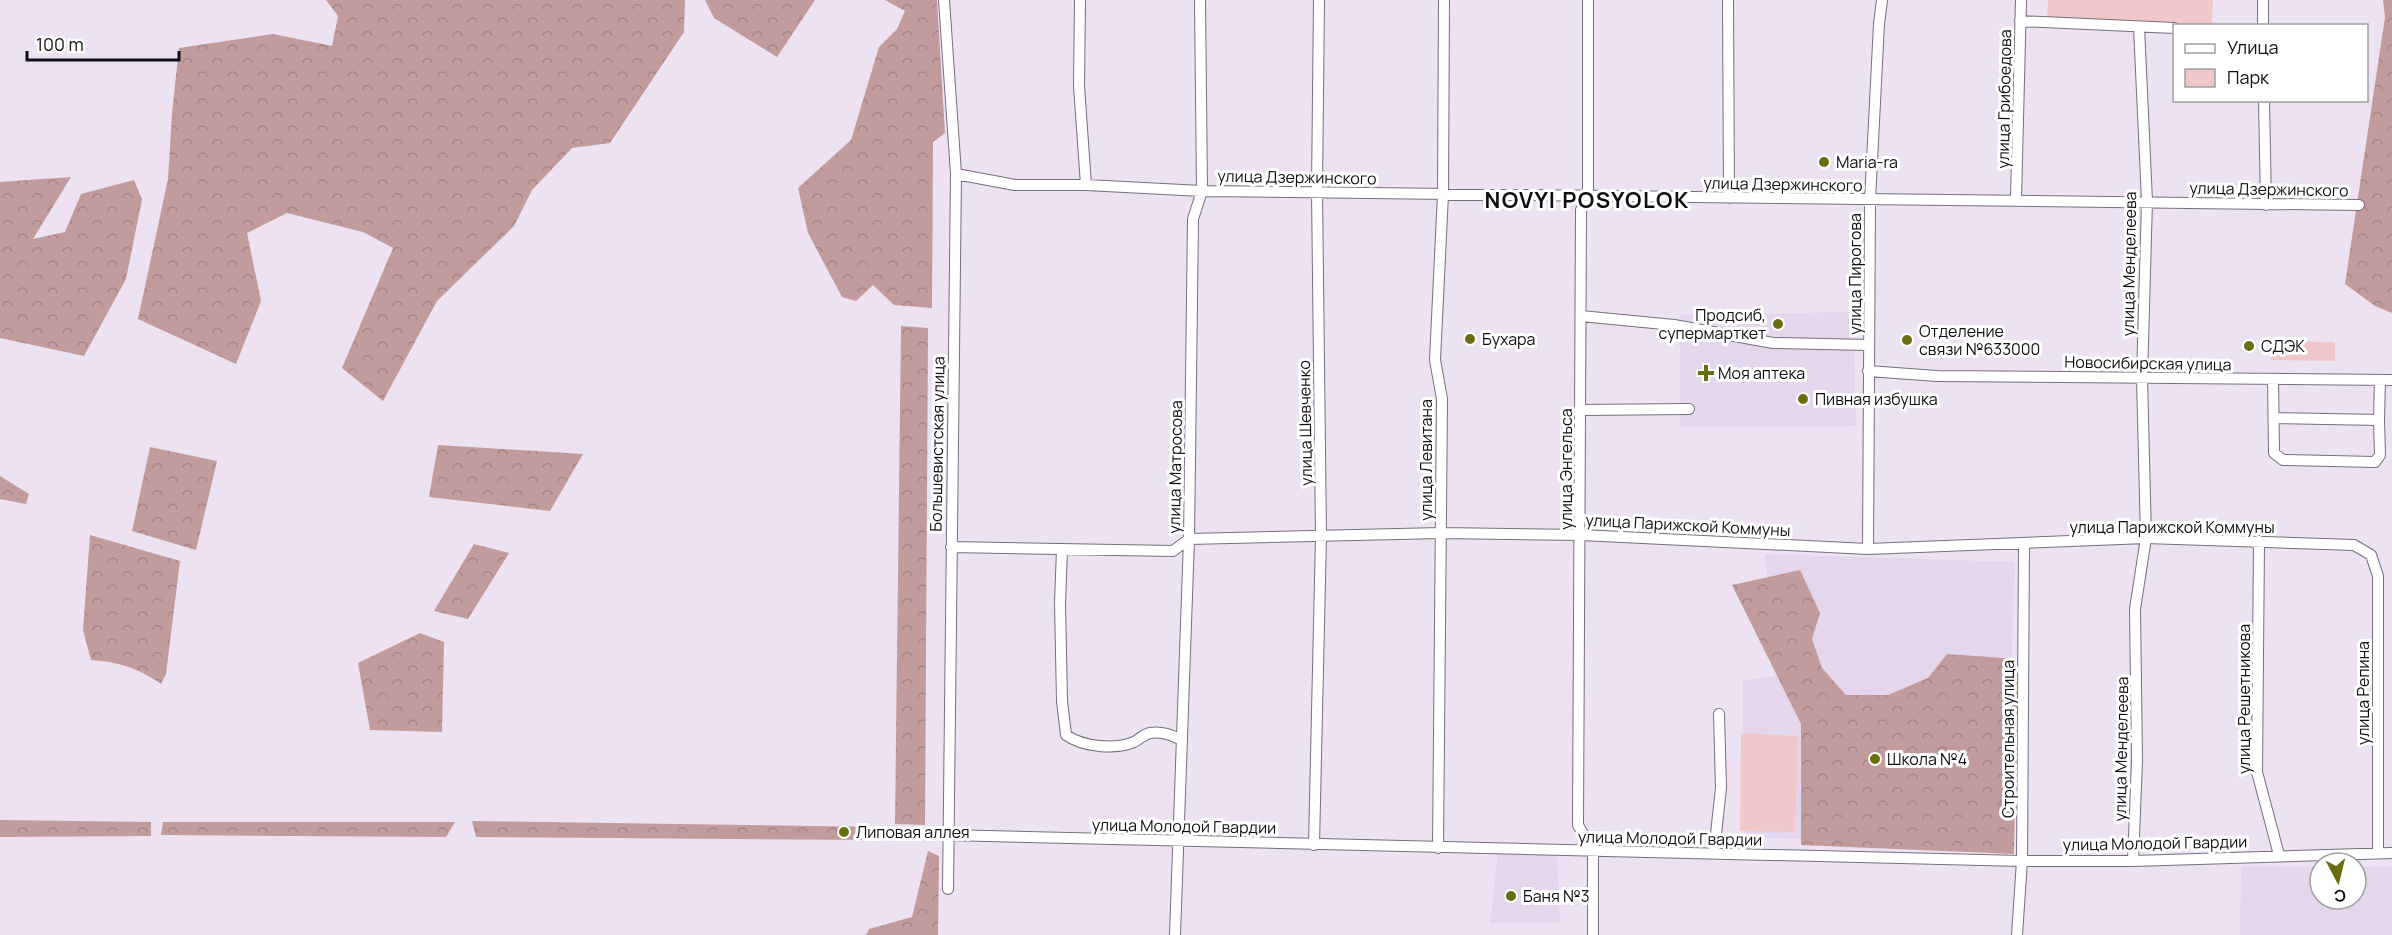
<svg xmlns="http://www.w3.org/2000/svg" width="2392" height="935" viewBox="0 0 2392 935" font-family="Manrope,sans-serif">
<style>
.built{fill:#e4d6ec}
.green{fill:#f0c8c9}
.forest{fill:url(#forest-crowns)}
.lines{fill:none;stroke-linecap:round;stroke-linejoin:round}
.minor-casing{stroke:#786f7d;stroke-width:12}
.minor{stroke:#fff;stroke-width:10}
.poi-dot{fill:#696d10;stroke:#fff;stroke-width:2}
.labels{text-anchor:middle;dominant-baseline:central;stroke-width:6;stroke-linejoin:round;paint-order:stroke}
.street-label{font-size:16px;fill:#110e13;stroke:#fff}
.poi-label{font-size:16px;fill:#110e13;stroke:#fff;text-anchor:start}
.district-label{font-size:22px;font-weight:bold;letter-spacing:1.5px;fill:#110e13;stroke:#fff}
</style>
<defs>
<pattern id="forest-crowns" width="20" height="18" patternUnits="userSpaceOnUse" patternTransform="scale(1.5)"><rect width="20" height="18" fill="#c29b9c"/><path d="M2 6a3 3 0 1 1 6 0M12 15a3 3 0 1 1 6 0" fill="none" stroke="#a68486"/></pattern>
</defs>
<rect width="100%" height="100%" fill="#ece2f2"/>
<path class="built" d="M1853,312L1856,426L1680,427V315Z
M1765,554L2015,562L2005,845L1743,837V681L1778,676Z
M1557,851L1560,922L1490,923L1498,854Z
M2241,866L2320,867V899H2356V867H2392V935H2240Z"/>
<path class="green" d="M2048,0H2213L2212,25L2047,19Z
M2271,341L2335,342V361L2271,360Z
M1741,733L1798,736L1795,832L1740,831Z"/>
<path class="forest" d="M326,0H685L684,32L610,143L572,148L532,190L514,226L437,301L383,401L342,368L393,248L363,232L287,213L247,233L261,301L236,364L138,319L168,179L172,113L179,48L273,34L332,46L338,16Z
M705,0H815L777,57L714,18Z
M885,0H937L945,133L933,142L932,308L894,305L873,285L856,301L842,297L808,233L798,188L851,140L879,47L897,29L905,11Z
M2383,0H2392V313L2375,306L2345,284L2385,17Z
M71,177L33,239L65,232L81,194L134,180L142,199L126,279L84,356L0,338V182Z
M901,326L928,328L925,825L895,824Z
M438,445L583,454L550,511L429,497Z
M150,447L217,461L196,550L132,531Z
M0,476L29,494L26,504L0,499Z
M90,535L180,561L166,674L161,684C138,668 119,662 91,660L83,630Z
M474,544L509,553L468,619L434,611Z
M1800,570L1820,613L1812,639L1822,668L1846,695H1888L1928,678L1947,654L2018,659L2014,854L1801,845V724L1732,585Z
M420,633L444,642L442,732L370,730L358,663Z
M0,820L151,822V836L0,837Z
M472,821L882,827L879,840L476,837Z
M163,822H455L446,837L161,835Z
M928,851L939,856L938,935H866L869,929L912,917Z"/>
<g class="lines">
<g class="minor-casing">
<path id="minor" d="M944,0L956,174L948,889
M1080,0L1079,86L1086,185
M1588,0V196L1581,210L1578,825L1593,852V935
M1728,0L1729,198
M2263,0V26
M2020,21L2174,28
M2264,100L2266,205
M956,174L1015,185H1086L1202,191L2359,205
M2016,199L2021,0
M1581,316L1674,325L1773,343L1869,345
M1868,371L1937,376L2392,380
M2273,379L2274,453L2283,460L2375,462L2380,455L2379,420L2274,418
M1581,410L1689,409
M2379,420L2380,380
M2259,541L2257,772L2279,855
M951,547L1173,551L1189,539L1441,533L1581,535L1868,549L2146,538L2354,545L2371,555L2378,576V852
M1062,549L1060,603L1062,701L1066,735C1083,747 1115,750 1134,742C1140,739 1144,734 1150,733C1162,731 1171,735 1182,740
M1868,549L1870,200L1879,24L1882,0
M947,835L2022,861H2133L2392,853
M1314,845L1321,536L1317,191L1319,0
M1438,848L1442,399L1435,360L1443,194L1444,0
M1714,852L1721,788L1719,714
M2133,861L2137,761L2135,609L2146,538L2142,378L2147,201L2139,27
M1175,935L1189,539L1193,219L1202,191L1200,0
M2017,935L2022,861L2024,543"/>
</g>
<use href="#minor" class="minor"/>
</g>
<g class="poi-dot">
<circle cx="1824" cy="162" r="6"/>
<circle cx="1778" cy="324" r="6"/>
<circle cx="1470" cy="339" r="6"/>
<circle cx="1907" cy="340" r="6"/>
<circle cx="2249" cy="346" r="6"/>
<path d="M1703 364h6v6h6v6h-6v6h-6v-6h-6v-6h6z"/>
<circle cx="1803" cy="399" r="6"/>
<circle cx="1875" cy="759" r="6"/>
<circle cx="844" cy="832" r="6"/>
<circle cx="1511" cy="896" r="6"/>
</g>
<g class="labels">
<g class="street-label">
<text transform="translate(2004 99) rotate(-89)">улица Грибоедова</text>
<text transform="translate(1297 177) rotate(1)">улица Дзержинского</text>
<text transform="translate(1783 184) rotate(1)">улица Дзержинского</text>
<text transform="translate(2269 189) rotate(1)">улица Дзержинского</text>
<text transform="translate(2129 264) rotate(-89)">улица Менделеева</text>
<text transform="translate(1855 274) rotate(-90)">улица Пирогова</text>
<text transform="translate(2148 363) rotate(1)">Новосибирская улица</text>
<text transform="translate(1305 423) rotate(-91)">улица Шевченко</text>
<text transform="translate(937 444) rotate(-89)">Большевистская улица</text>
<text transform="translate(1426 460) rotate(-90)">улица Левитана</text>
<text transform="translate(1175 467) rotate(-89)">улица Матросова</text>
<text transform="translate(1566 469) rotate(-90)">улица Энгельса</text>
<text transform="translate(1688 525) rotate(3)">улица Парижской Коммуны</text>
<text x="2172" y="527">улица Парижской Коммуны</text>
<text transform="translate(2363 693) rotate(-90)">улица Репина</text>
<text transform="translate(2244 699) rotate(-90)">улица Решетникова</text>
<text transform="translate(2008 739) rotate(-90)">Строительная улица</text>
<text transform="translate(2121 749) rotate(-89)">улица Менделеева</text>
<text transform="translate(1184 826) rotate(1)">улица Молодой Гвардии</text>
<text transform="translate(1670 838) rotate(1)">улица Молодой Гвардии</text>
<text transform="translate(2155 843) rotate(-1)">улица Молодой Гвардии</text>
</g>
<g class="poi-label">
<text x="1836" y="162">Maria-ra</text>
<text x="1766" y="315" text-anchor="end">Продсиб,<tspan x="1766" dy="18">супермарткет</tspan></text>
<text x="1919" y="331">Отделение<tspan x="1919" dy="18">связи №633000</tspan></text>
<text x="1482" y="339">Бухара</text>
<text x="2261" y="346">СДЭК</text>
<text x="1718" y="373">Моя аптека</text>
<text x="1815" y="399">Пивная избушка</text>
<text x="1887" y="759">Школа №4</text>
<text x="856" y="832">Липовая аллея</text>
<text x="1523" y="896">Баня №3</text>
</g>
<g class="district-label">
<text x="1587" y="200">NOVYI POSYOLOK</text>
</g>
</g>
<rect x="2173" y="24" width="195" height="78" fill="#ffffff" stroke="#a09fa1" stroke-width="1.5"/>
<rect x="2185" y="44" width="30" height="9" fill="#ffffff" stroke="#a09fa1" stroke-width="1.5"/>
<text x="2227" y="54" font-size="18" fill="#110e13">Улица</text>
<rect x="2185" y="69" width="30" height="18" fill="#f0c8c9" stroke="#a09fa1" stroke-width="1.5"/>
<text x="2227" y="84" font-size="18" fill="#110e13">Парк</text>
<g transform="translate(2338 881) rotate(173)"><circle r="28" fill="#ffffff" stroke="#a09fa1" stroke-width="1.5"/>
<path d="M0-4.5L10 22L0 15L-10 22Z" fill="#696d10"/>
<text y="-9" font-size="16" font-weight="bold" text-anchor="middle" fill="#110e13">С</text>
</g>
<path d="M27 51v9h152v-9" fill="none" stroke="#110e13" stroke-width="3"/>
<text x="36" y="51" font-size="18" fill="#110e13" stroke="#ffffff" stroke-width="4.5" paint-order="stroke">100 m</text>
</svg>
